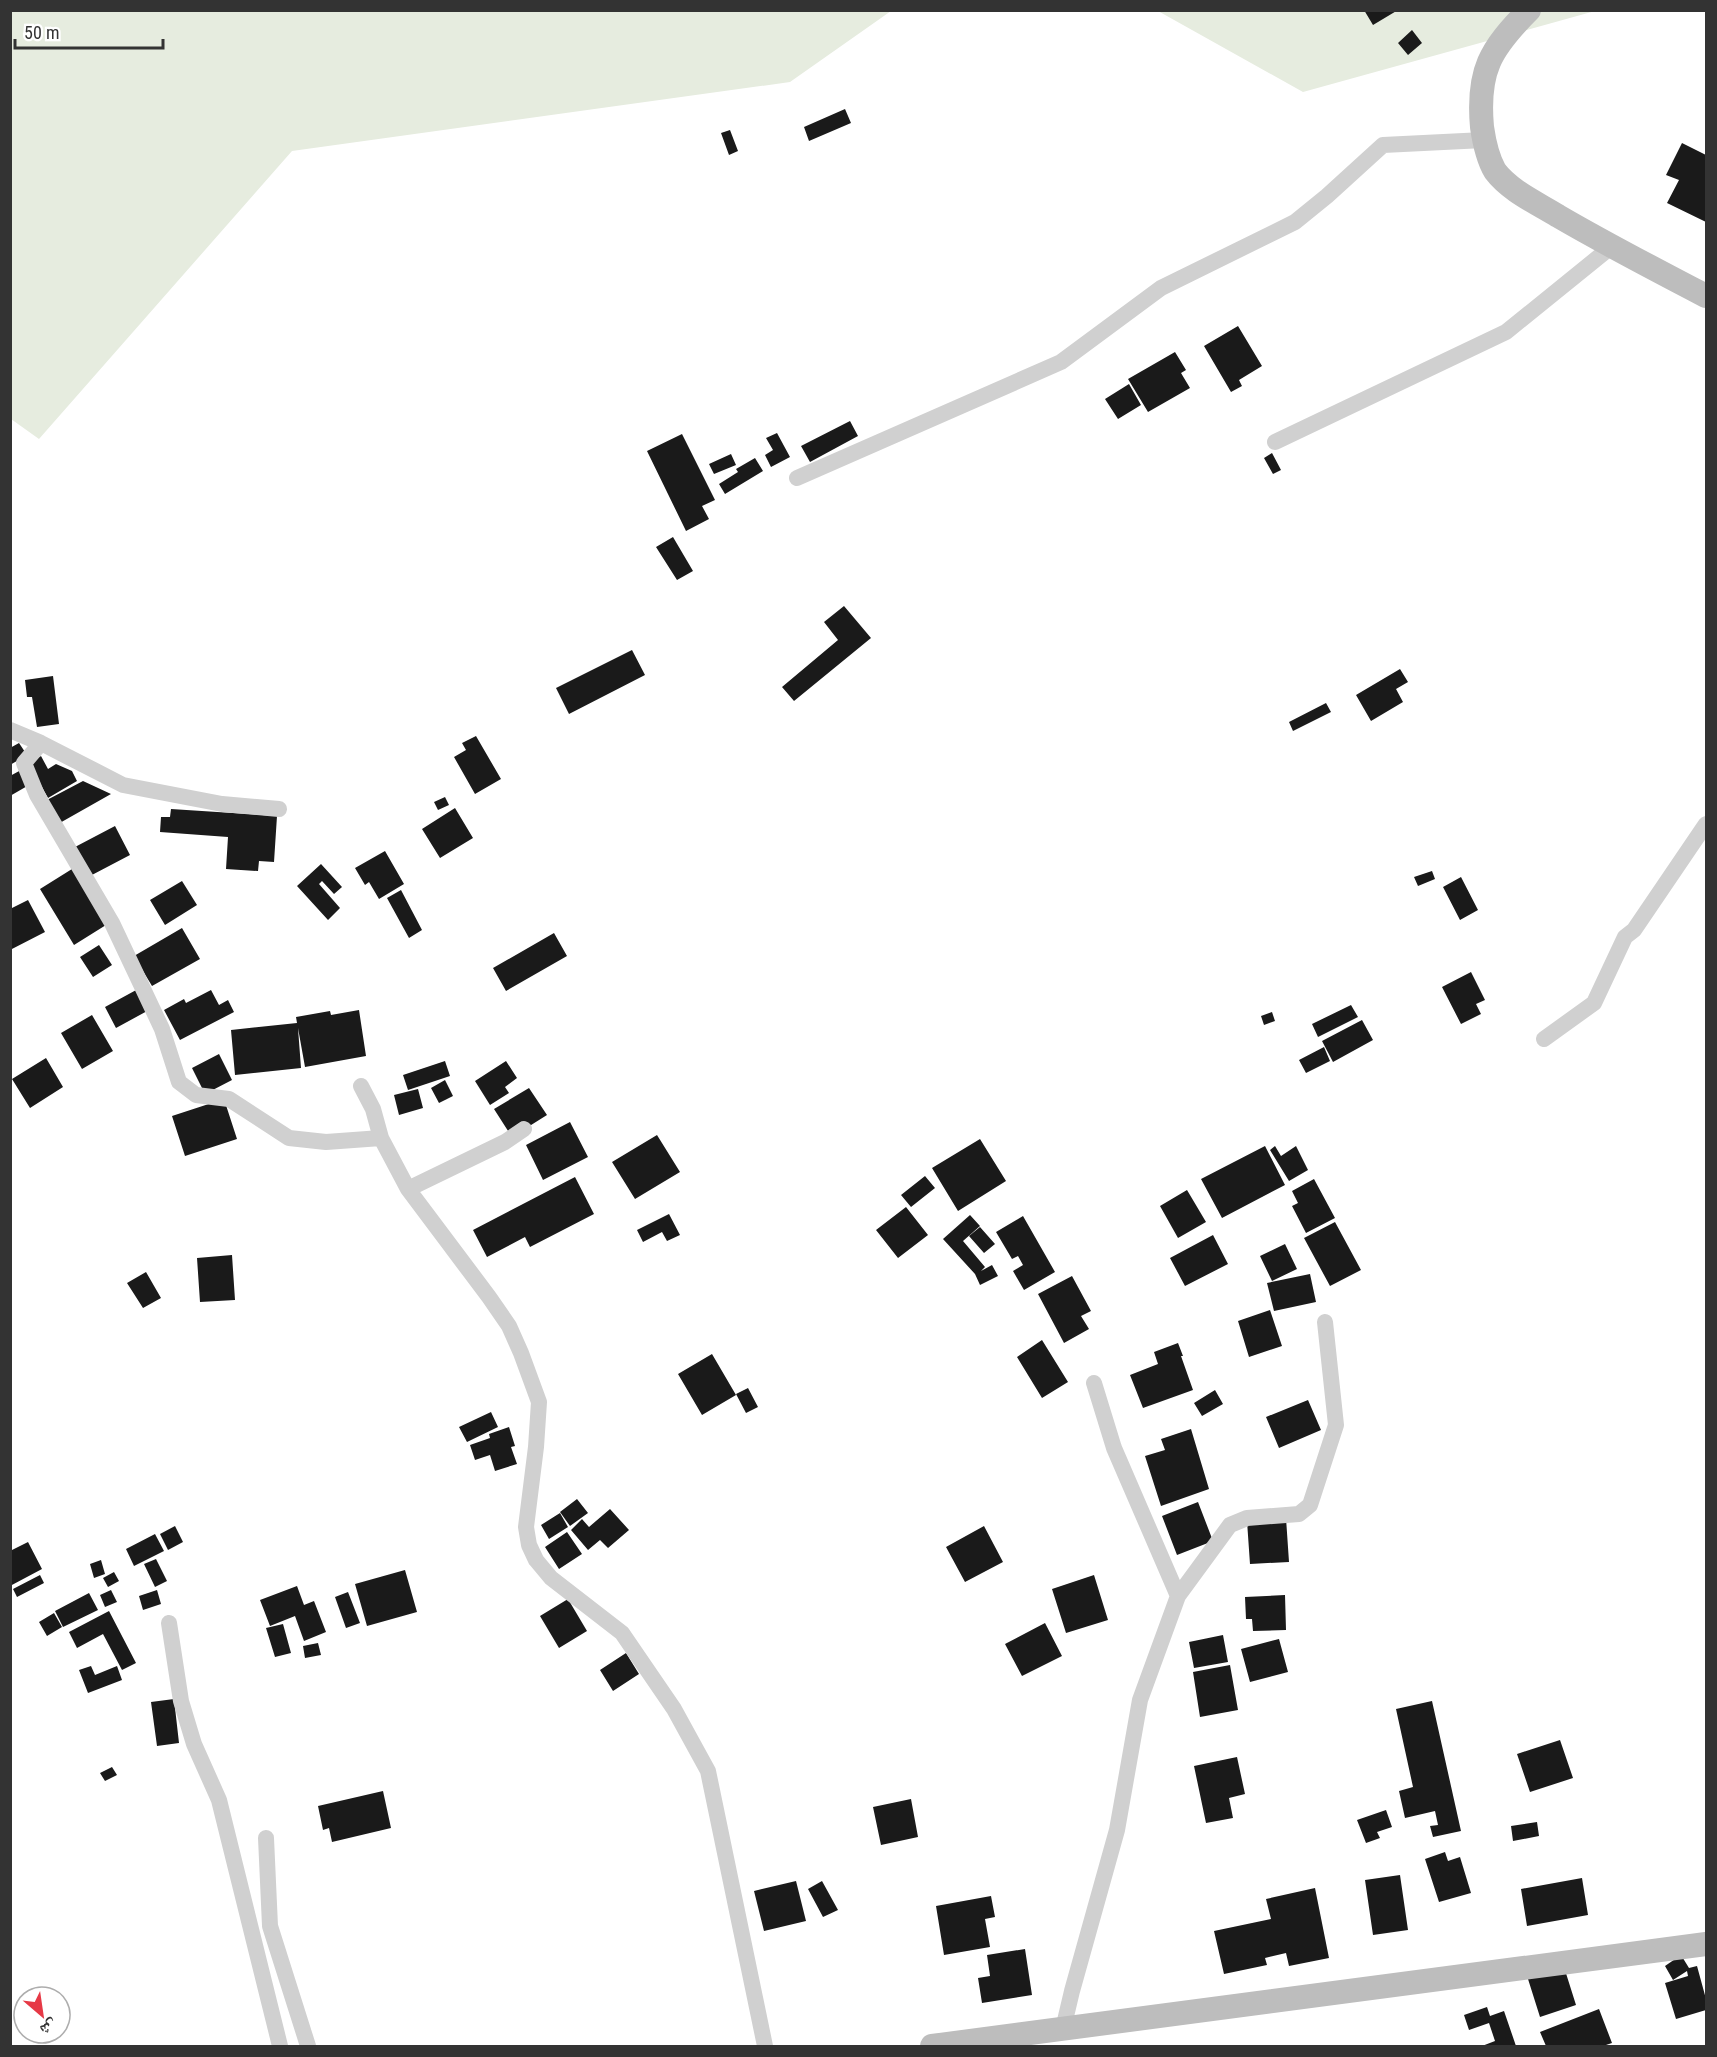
<svg xmlns="http://www.w3.org/2000/svg" width="1717" height="2057" viewBox="0 0 1717 2057" font-family="'Roboto Condensed','Noto Naskh Arabic',sans-serif">
<style>
.green{fill:#e6ecdf}
.building{fill:#1a1a1a}
.lines{fill:none;stroke-linecap:round;stroke-linejoin:round}
.street{stroke:#d0d0d0;stroke-width:16}
.secondary{stroke:#bdbdbd;stroke-width:24}
</style>
<rect width="100%" height="100%" fill="#fff"/>
<path class="green" d="M11,10H891V11L790,82L292,151L39,439L11,419Z
M1158,11H1595L1303,92Z"/>
<path class="building" d="M1364,10H1398L1373,25Z
M1412,30L1422,43L1408,55L1398,43Z
M845,109L851,123L809,141L804,127Z
M730,130L738,151L729,155L721,133Z
M1682,143L1706,155V222L1667,203L1679,180L1666,175Z
M1238,326L1262,366L1239,380L1242,386L1231,392L1204,346Z
M1175,352L1186,370L1181,373L1190,388L1148,412L1128,379Z
M1129,384L1141,405L1118,419L1105,399Z
M850,421L858,436L810,462L801,446Z
M777,433L790,457L771,467L765,455L773,450L766,438Z
M682,434L715,500L702,506L709,519L686,531L647,451Z
M1272,453L1281,470L1273,474L1264,458Z
M731,454L736,465L714,474L709,464Z
M755,458L763,471L725,494L719,484L738,472L736,469Z
M673,537L693,571L677,580L656,547Z
M844,606L871,638L794,701L782,687L838,640L824,622Z
M632,650L645,675L569,714L556,688Z
M1400,669L1408,682L1396,689L1403,702L1371,721L1356,695Z
M53,676L59,724L37,727L32,697H27L25,680Z
M1326,703L1331,712L1293,731L1289,722Z
M476,736L501,779L475,794L454,757L466,750L462,743Z
M19,743L27,755L10,765V748Z
M41,756L48,769L56,764L72,771L77,781L48,798L29,763Z
M21,770L29,785L10,796V776Z
M83,781L111,794L58,824L45,801Z
M445,797L449,805L438,810L434,802Z
M455,808L473,838L440,858L422,829Z
M171,809L277,816L274,862L259,861L258,871L226,869L228,837L160,832L161,817H170Z
M115,826L130,855L90,876L75,847Z
M385,851L404,884L379,899L369,882L365,885L355,868Z
M321,864L342,887L334,894L322,881L319,884L340,908L328,920L297,886Z
M72,869L106,925L74,945L40,889Z
M1432,871L1435,879L1418,886L1414,877Z
M1461,877L1478,910L1460,920L1443,887Z
M182,881L197,905L165,925L150,900Z
M401,890L422,930L409,938L387,898Z
M28,900L45,932L10,950V909Z
M182,928L200,959L152,986L134,956Z
M554,933L567,956L506,991L493,968Z
M99,945L112,965L93,977L80,957Z
M1471,972L1485,1000L1476,1004L1481,1014L1461,1024L1442,987Z
M138,989L149,1010L116,1028L105,1007Z
M211,990L219,1005L228,1000L234,1012L180,1040L164,1010L184,999L186,1003Z
M1351,1005L1358,1017L1318,1037L1312,1024Z
M359,1010L366,1056L305,1067L298,1028L301,1068L235,1075L231,1030L297,1023L296,1017L330,1011L331,1015Z
M1272,1012L1275,1021L1264,1025L1261,1016Z
M92,1015L113,1051L82,1069L61,1033Z
M1362,1020L1373,1040L1333,1062L1322,1041Z
M1324,1047L1330,1061L1306,1073L1299,1060Z
M219,1054L232,1080L205,1094L192,1068Z
M46,1058L63,1087L30,1108L12,1079Z
M445,1061L450,1076L408,1090L403,1075Z
M506,1061L517,1078L505,1087L509,1093L490,1105L475,1081Z
M445,1080L453,1096L439,1103L431,1088Z
M529,1088L547,1115L512,1137L494,1109Z
M418,1089L423,1108L399,1115L394,1095Z
M224,1099L237,1139L185,1156L172,1116Z
M570,1122L588,1157L543,1180L526,1145Z
M657,1135L680,1172L635,1199L612,1162Z
M980,1139L1006,1181L958,1211L932,1168Z
M1265,1146L1285,1185L1222,1218L1201,1179Z
M1275,1146L1281,1156L1296,1146L1308,1170L1289,1181L1270,1150Z
M925,1176L935,1188L911,1207L901,1195Z
M575,1177L594,1214L530,1247L525,1237L487,1257L473,1230Z
M1314,1179L1335,1218L1306,1233L1292,1206L1298,1203L1292,1191Z
M1187,1190L1206,1222L1178,1238L1160,1206Z
M906,1207L928,1235L898,1258L876,1230Z
M669,1214L680,1235L667,1241L662,1232L643,1242L637,1230Z
M970,1215L980,1226L963,1241L985,1267L981,1271L992,1265L998,1276L980,1285L975,1274L943,1239Z
M1023,1216L1055,1272L1024,1290L1013,1271L1023,1265L1018,1256L1012,1259L996,1232Z
M1335,1222L1361,1270L1330,1286L1304,1238Z
M980,1227L995,1244L984,1253L969,1236Z
M1213,1235L1228,1264L1185,1286L1170,1258Z
M1285,1244L1297,1269L1272,1281L1260,1256Z
M232,1255L235,1300L200,1302L197,1258Z
M146,1272L161,1298L143,1308L127,1283Z
M1310,1274L1316,1302L1274,1311L1267,1283Z
M1072,1276L1091,1311L1081,1316L1089,1329L1064,1343L1038,1294Z
M1270,1310L1282,1346L1249,1357L1238,1321Z
M1042,1340L1068,1382L1042,1398L1017,1357Z
M1178,1343L1183,1356H1181L1193,1390L1143,1408L1130,1375L1158,1364L1154,1352Z
M712,1354L736,1395L702,1415L678,1374Z
M748,1388L758,1407L746,1413L736,1394Z
M1215,1390L1223,1404L1202,1416L1194,1403Z
M1308,1400L1321,1430L1279,1448L1266,1417Z
M491,1412L498,1427L467,1442L459,1427Z
M509,1427L515,1446L511,1447L517,1464L495,1471L490,1455L475,1460L470,1445L490,1438L489,1434Z
M1191,1429L1209,1489L1161,1506L1145,1456L1165,1450L1161,1439Z
M577,1499L588,1513L570,1526L560,1512Z
M1198,1502L1213,1541L1177,1555L1162,1516Z
M610,1509L629,1530L608,1548L600,1540L588,1550L571,1530L582,1519L589,1527Z
M560,1513L568,1527L549,1539L541,1525Z
M1286,1518L1289,1562L1250,1564L1247,1521Z
M175,1526L183,1542L168,1550L160,1534Z
M984,1526L1003,1562L965,1582L946,1547Z
M567,1532L582,1554L559,1569L545,1547Z
M155,1534L164,1551L134,1566L126,1549Z
M28,1542L42,1569L10,1586V1551Z
M156,1559L167,1581L155,1587L144,1564Z
M101,1560L105,1574L94,1578L90,1564Z
M405,1570L417,1612L367,1626L355,1584Z
M114,1572L119,1581L108,1587L103,1578Z
M40,1575L44,1583L17,1597L13,1589Z
M1094,1575L1108,1620L1066,1633L1052,1589Z
M297,1586L304,1605L314,1601L326,1632L304,1641L295,1616L270,1626L260,1600Z
M111,1590L117,1602L105,1607L100,1595Z
M157,1590L161,1604L143,1610L139,1596Z
M348,1592L360,1623L346,1628L335,1597Z
M89,1593L98,1610L63,1627L55,1611Z
M1285,1595L1286,1630L1253,1631L1252,1619H1246L1245,1597Z
M568,1599L587,1631L559,1648L540,1616Z
M109,1611L136,1663L122,1670L103,1634L77,1648L69,1632Z
M54,1613L62,1627L47,1636L39,1622Z
M1045,1623L1062,1656L1022,1676L1005,1644Z
M283,1624L291,1653L275,1657L266,1628Z
M1223,1635L1228,1662L1194,1668L1189,1642Z
M1279,1639L1288,1672L1250,1682L1241,1649Z
M318,1643L321,1655L305,1658L303,1646Z
M626,1653L639,1674L613,1691L600,1670Z
M1230,1665L1238,1710L1200,1717L1193,1672Z
M91,1666L95,1675L117,1666L122,1680L88,1693L79,1670Z
M174,1699L179,1743L157,1746L151,1702Z
M1432,1701L1461,1831L1433,1837L1430,1826L1438,1825L1435,1811L1405,1818L1399,1791L1413,1787L1396,1709Z
M1560,1740L1573,1778L1530,1792L1517,1754Z
M1237,1757L1245,1794L1229,1798L1233,1818L1206,1823L1194,1766Z
M112,1767L117,1775L105,1781L100,1773Z
M383,1791L391,1828L332,1842L329,1828L323,1830L318,1806Z
M911,1799L918,1837L881,1845L873,1807Z
M1386,1810L1392,1827L1377,1832L1380,1838L1366,1843L1357,1820Z
M1537,1822L1539,1836L1513,1841L1511,1826Z
M1445,1852L1448,1861L1460,1857L1471,1893L1439,1902L1425,1859Z
M1400,1875L1408,1930L1373,1935L1365,1880Z
M1582,1878L1588,1915L1527,1926L1521,1889Z
M796,1881L806,1921L764,1931L754,1891Z
M822,1881L838,1910L823,1917L808,1889Z
M1315,1888L1329,1958L1289,1966L1286,1953L1265,1958L1267,1965L1224,1974L1214,1931L1271,1919L1266,1899Z
M991,1896L995,1917L985,1919L990,1947L944,1955L936,1906Z
M1025,1949L1032,1995L982,2003L978,1978L990,1976L987,1955Z
M1681,1955L1689,1968L1697,1966L1706,1999V2010L1676,2019L1665,1983L1688,1976L1687,1971L1673,1980L1665,1966Z
M1564,1967L1576,2005L1540,2017L1528,1979Z
M1487,2007L1490,2016L1504,2011L1516,2046H1482L1495,2041L1489,2023L1469,2030L1464,2015Z
M1599,2009L1612,2043L1603,2046H1546L1540,2032Z"/>
<g class="lines">
<path class="street" d="M1275,442L1506,332L1611,247
M797,478L1061,362L1161,288L1295,222L1327,196L1383,145L1484,140
M10,730L41,743L123,785L222,804L279,809
M41,743L24,763L37,795L112,923L162,1029L179,1082L196,1095L229,1099L289,1138L326,1142L381,1138
M1544,1039L1594,1003L1625,937L1634,930L1706,824
M361,1086L373,1109L381,1138L408,1189L489,1297L509,1326L521,1353L539,1402L536,1447L526,1527L529,1545L536,1560L551,1578L622,1633L674,1709L708,1771L765,2046
M408,1189L505,1142L524,1129
M1094,1383L1114,1448L1178,1596
M169,1623L181,1701L194,1744L219,1800L280,2046
M266,1838L270,1926L308,2046
M1063,2029L1072,1991L1117,1830L1140,1700L1178,1596L1230,1525L1247,1518L1299,1514L1310,1505L1336,1425L1325,1322"/>
<path class="secondary" d="M1529,10C1490,49 1477,71 1482,127C1484,141 1488,159 1495,171C1510,191 1537,203 1558,216C1606,244 1656,270 1706,296
M932,2046L1706,1944"/>
</g>
<rect width="1717" height="2057" fill="none" stroke="#333333" stroke-width="24"/>
<g transform="translate(42 2015) rotate(151)"><circle r="28" fill="#ffffff" stroke="#adadad" stroke-width="1.5"/>
<path d="M0-4.5L10 22L0 15L-10 22Z" fill="#e63946"/>
<text y="-9" font-size="16" font-weight="bold" text-anchor="middle" fill="#333333">ش</text>
</g>
<path d="M15 39v9h148v-9" fill="none" stroke="#333333" stroke-width="3"/>
<text x="24" y="39" font-size="18" fill="#333333" stroke="#ffffff" stroke-width="4.5" paint-order="stroke">50 m</text>
</svg>
